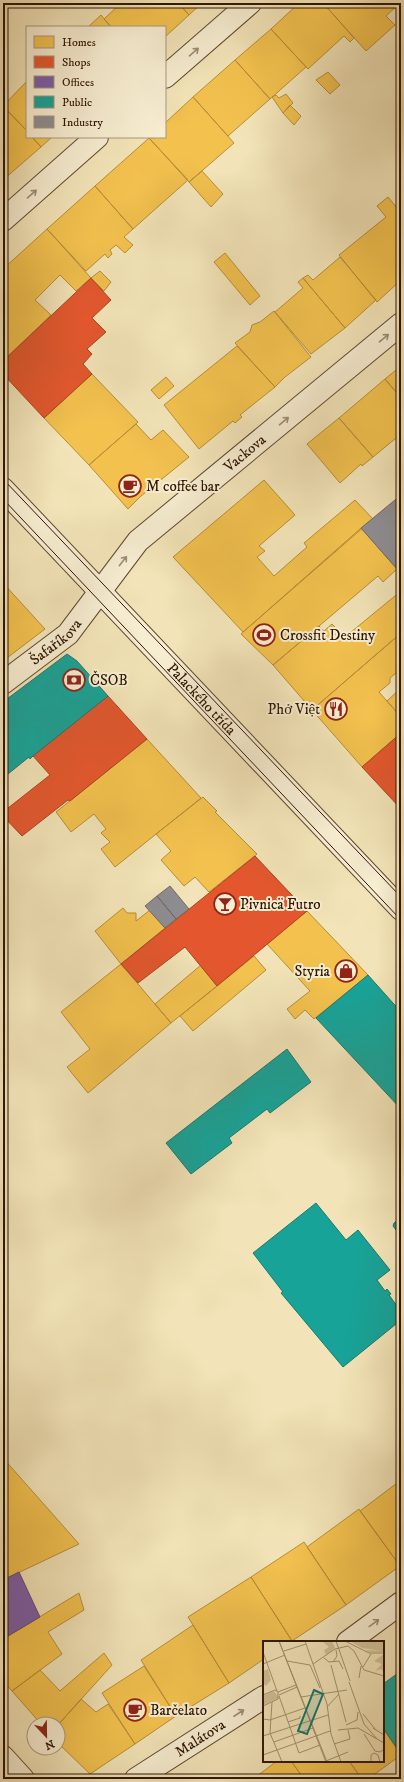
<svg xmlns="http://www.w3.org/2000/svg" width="404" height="1782" viewBox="0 0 404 1782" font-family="'IM FELL DW Pica',serif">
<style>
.homes{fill:#f2c14e;stroke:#b78d37}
.shops{fill:#e4572e;stroke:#ad4321}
.offices{fill:#7b5ea7;stroke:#644876}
.public{fill:#17a398;stroke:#1e786b}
.industry{fill:#8d8d92;stroke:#706967}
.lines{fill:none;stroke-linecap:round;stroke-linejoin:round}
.minor-casing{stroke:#5f4930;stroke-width:24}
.tertiary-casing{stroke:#5f4930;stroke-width:24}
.minor{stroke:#f7edd1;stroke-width:22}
.tertiary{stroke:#f7edd1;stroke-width:22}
.tram{stroke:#2e1502;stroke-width:1}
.oneway{stroke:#9d8c74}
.labels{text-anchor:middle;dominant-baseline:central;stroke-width:4;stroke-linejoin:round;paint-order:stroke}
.street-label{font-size:15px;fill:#2e1502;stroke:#f7edd1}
.poi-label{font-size:15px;fill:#2e1502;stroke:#f7edd1;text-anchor:start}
.inset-road{fill:none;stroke:#a4916f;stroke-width:1}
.view{fill:#0f766e;fill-opacity:0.15;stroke:#0f766e;stroke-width:2}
.inset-edge{fill:none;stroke:#2e1502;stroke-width:2}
</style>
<rect width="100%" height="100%" fill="#f2e4b8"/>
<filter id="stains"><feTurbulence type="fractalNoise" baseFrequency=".005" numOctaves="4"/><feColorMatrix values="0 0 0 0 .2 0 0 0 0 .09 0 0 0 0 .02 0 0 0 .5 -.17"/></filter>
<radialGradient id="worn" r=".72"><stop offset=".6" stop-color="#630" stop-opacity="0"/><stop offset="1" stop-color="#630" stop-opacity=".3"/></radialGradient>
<path class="homes" d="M121,3H178L189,15L165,37V27H111L104,19Z
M178,3H202L189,15Z
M299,3H323L354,38L350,42L344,36L308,69L271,29Z
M323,3H400L386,16L395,25L366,51Z
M101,15L111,27H88Z
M271,29L306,67L270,99L235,60Z
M235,60L270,99L228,136L193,97Z
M328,72L340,85L330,94L316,80Z
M27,81V131L3,106Z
M286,94L293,103L283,113L272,97L276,95L279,98Z
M193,97L234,143L189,182L149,138L165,137V123Z
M290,105L301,116L294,125L283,113Z
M3,106L27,131V137H32L41,147L3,180Z
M32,137H52L41,147Z
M149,138L188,180L133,229L95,186Z
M202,171L223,194L211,207L189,182Z
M95,186L133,229L124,237L133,245L125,253L116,245L110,250L112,254L108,258L105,254L86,271L47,229Z
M388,197L397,208L401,204V280L377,302L339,255L386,217L377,206Z
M47,229L91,278L76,291L60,275L35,300L51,315L3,361V269Z
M225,253L260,296L250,305L214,262Z
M340,257L376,300L345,328L303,278L308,275L313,280Z
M100,271L111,282L104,291L91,278Z
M303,278L345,328L311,354L275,312L303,288L298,282Z
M274,311L311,357L285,377L275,387L235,343L250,332L252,325L260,322Z
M237,346L275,387L240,415L242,417L235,423L233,421L199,449L164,405Z
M401,366V398L385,379Z
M92,374L138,422L89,465L44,418Z
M166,377L174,386L159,399L151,390Z
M385,379L401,398V434L373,457L339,418Z
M339,418L373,457L362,466L361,464L340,483L307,444Z
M136,424L151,440L163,430L189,457L141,496L128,509L89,465Z
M264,480L295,515L259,546L265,551L257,557L274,576L307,547L304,543L355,500L373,519L243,632L173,557Z
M361,528L397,569L383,582L378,576L273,665L241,634Z
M3,583L45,629L3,661Z
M401,591V633L312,710L273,665L319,626L324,631L332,624L345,637Z
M401,633V669L390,678V683L379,692L401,717V733L362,767L312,710Z
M401,688V717L387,701Z
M147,739L201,798L115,867L101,849L110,842L101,833L106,829L94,814L71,832L56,812Z
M203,797L217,811L215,812L257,854L209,892L195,877L184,886L161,860L171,851L156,834Z
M123,908L127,913H136V921L150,910L165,928L121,964L95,931Z
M307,911L368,975L314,1019L305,1010L295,1019L287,1009L310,991L267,944Z
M254,956L266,970L193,1031L180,1016Z
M121,964L171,1023L88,1093L67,1067L90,1049L61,1012Z
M201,965L217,986L171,1023L155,1004Z
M3,1458L79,1544L3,1580Z
M401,1480V1566H400L360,1511Z
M359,1509L400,1566L346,1605L307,1547Z
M304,1542L346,1605L292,1641L251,1577Z
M251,1577L292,1641L264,1642V1659L229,1683L188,1617Z
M79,1593L84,1610L48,1632L62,1654L12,1691L3,1681V1639Z
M193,1625L229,1683L176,1716L141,1660Z
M104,1653L112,1665L58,1725L41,1724L12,1691L40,1670L60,1691Z
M144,1666L176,1716L135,1744L102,1693Z
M81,1699L96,1712L108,1704L135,1744L90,1774L58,1743V1725Z
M383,1728L401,1755L368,1779H362L349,1761H383Z
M277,1761H291L304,1779H253Z
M291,1761H349L362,1779H304Z"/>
<path class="shops" d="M91,278L111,300L92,318L106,332L87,349L92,354L83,364L92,374L44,418L3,374V361Z
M108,696L147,739L70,801L68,800L22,836L3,816V812L50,775L33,756Z
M401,733V809L362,767Z
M255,856L307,911L217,986L185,947L138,983L121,964Z"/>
<path class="offices" d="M19,1572L40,1617L3,1639V1580Z"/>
<path class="public" d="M67,654L77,661L108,696L33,756L30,759L29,757L3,778V702Z
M368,975L401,1012V1109L316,1018Z
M287,1049L311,1082L270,1113L267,1109L229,1138L232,1143L191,1174L166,1143Z
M316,1203L346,1240L358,1230L390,1270L377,1280L385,1291L387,1289L391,1294L389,1295L397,1306L401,1303V1320L343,1367L281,1293L283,1292L253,1253Z
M401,1218V1244L397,1238L400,1235L393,1226L394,1223Z
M401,1671V1754L383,1728V1684Z"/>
<path class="industry" d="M401,495V566L397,569L361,528Z
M170,886L189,909L176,919L157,896Z
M157,896L176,919L165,928L145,906Z"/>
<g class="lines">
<g class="minor-casing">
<g id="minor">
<path d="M165,77L250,3"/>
<path d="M3,220L97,137"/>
<path id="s1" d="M3,683L68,634L138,541L401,324"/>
<path d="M348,1642L401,1603"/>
<path d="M3,1757L23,1779"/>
<path id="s2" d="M136,1779L264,1697"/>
</g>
</g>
<g class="tertiary-casing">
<g id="tertiary">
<path id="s3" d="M3,489L401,909"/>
</g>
</g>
<use href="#minor" class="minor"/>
<use href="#tertiary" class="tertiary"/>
<path class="tram" d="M3,479L401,897
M3,499L401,920"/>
</g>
<defs><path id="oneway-shaft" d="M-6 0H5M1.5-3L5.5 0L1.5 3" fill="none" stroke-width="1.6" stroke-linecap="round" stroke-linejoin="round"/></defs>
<g class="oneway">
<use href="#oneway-shaft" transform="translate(194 52) rotate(-41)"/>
<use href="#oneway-shaft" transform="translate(32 194) rotate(-41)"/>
<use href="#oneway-shaft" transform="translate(384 338) rotate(-40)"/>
<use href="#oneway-shaft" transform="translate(284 421) rotate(-40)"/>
<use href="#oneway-shaft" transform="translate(123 561) rotate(-52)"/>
<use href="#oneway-shaft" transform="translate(374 1623) rotate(-36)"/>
<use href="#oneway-shaft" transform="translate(239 1713) rotate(-33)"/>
</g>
<defs>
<g id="cafe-ring" transform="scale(1.15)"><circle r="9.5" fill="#f7edd1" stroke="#8f2418" stroke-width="1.5"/><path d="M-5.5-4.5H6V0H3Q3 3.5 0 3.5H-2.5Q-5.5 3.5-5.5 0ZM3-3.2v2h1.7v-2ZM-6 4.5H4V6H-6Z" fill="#8f2418"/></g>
<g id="stadium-ring" transform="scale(1.15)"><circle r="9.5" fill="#f7edd1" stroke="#8f2418" stroke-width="1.5"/><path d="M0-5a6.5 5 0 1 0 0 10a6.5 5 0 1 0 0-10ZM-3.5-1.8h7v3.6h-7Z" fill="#8f2418"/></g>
<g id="bank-ring" transform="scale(1.15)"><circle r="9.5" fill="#f7edd1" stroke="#8f2418" stroke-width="1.5"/><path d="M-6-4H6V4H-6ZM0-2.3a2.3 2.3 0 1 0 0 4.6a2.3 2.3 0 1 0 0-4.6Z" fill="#8f2418"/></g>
<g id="restaurant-ring" transform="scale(1.15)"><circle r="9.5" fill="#f7edd1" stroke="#8f2418" stroke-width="1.5"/><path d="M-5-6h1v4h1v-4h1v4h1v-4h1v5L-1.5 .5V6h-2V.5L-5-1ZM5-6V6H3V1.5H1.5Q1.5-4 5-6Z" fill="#8f2418"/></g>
<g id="bar-ring" transform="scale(1.15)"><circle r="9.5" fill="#f7edd1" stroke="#8f2418" stroke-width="1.5"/><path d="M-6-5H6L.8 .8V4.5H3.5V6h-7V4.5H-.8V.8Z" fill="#8f2418"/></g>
<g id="shop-ring" transform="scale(1.15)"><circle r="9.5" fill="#f7edd1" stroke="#8f2418" stroke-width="1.5"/><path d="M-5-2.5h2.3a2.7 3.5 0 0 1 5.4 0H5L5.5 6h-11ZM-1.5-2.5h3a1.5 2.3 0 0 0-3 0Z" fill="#8f2418"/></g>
</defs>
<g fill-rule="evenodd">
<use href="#cafe-ring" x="130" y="486"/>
<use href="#stadium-ring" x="264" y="635"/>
<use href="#bank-ring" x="74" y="680"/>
<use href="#restaurant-ring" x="336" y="709"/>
<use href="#bar-ring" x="225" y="904"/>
<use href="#shop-ring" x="346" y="971"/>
<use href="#cafe-ring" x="135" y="1710"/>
</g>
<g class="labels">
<g class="street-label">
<text stroke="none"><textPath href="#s1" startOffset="336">Vackova</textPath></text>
<text stroke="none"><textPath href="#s1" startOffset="67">Šafaříkova</textPath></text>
<text stroke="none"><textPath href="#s3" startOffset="289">Palackého třída</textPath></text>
<text stroke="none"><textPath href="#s2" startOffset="76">Malátova</textPath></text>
</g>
<g class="poi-label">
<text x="146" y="486">M coffee bar</text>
<text x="280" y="635">Crossfit Destiny</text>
<text x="90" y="680">ČSOB</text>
<text x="320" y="709" text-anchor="end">Phở Việt</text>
<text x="240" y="904">Pivnicä Futro</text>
<text x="330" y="971" text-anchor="end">Styria</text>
<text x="150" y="1710">Barčelato</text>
</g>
</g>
<g transform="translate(263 1641)">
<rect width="121" height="121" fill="#f2e4b8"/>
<path d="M59,0H69L72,7L63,14L61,9L66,6ZM87,0H121V10L120,11H106L102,9L119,10L99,7ZM121,13V32L118,28L112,30L119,23L111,20ZM5,28L8,39L3,45L0,42V30ZM11,50L16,57L0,64V55Z" fill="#d1c199"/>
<path class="inset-road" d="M16,0L64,121M16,0L63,121M42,0L64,63L68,93L78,121M73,0L87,40M82,0L106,12H121M21,10L43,3M0,11L14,50M61,17L66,21L76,20L80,28M24,20L47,24M70,21L74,15L73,9M0,23L22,14M50,23L72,8L85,5L91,10L101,29L121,35M47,24L57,47M68,24L83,81M100,26L108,13M96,37L98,25M86,41L101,83L114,98M15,51L33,44M0,54L12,49L15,51M16,54L34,46M16,55L36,112L57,104M38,56L84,49M9,61L7,92L19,121M0,65L15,58V51M64,66L76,53M100,73L112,88M0,78L7,79L42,67M25,81L37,77V75M83,84L94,79L95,71M110,87L121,94M75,89L95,87L121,102M101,93L112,110L117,111L121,108M0,95L65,74M11,101L50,87M71,103L87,98L85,89M0,114L67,90M63,120L85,111M108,121V114L111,112L115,114L117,121"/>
<path class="view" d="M51,49L60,53L44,93L35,90Z"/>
<rect width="121" height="121" class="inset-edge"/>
</g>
<rect width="404" height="1782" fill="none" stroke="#f2e4b8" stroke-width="16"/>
<rect x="4" y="4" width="396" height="1774" fill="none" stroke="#2e1502" stroke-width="2"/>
<rect x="8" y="8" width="388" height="1766" fill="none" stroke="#2e1502"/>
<rect x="26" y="26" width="140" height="112" fill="#f7edd1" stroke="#a7977e"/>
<rect x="34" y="36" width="20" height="12" fill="#f2c14e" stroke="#a7977e"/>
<text x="62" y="46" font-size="12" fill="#2e1502">Homes</text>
<rect x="34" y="56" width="20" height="12" fill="#e4572e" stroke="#a7977e"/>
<text x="62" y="66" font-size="12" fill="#2e1502">Shops</text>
<rect x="34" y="76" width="20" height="12" fill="#7b5ea7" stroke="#a7977e"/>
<text x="62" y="86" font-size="12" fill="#2e1502">Offices</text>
<rect x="34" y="96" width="20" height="12" fill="#17a398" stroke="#a7977e"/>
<text x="62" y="106" font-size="12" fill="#2e1502">Public</text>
<rect x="34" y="116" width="20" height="12" fill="#8d8d92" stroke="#a7977e"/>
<text x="62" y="126" font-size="12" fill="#2e1502">Industry</text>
<g transform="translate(46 1736) rotate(158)"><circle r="19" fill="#f7edd1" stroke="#a7977e"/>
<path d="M0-3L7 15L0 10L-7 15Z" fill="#8f2418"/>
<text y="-6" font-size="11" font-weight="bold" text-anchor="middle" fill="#2e1502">N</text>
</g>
<rect width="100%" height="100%" filter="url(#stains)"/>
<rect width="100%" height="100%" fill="url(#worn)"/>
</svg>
